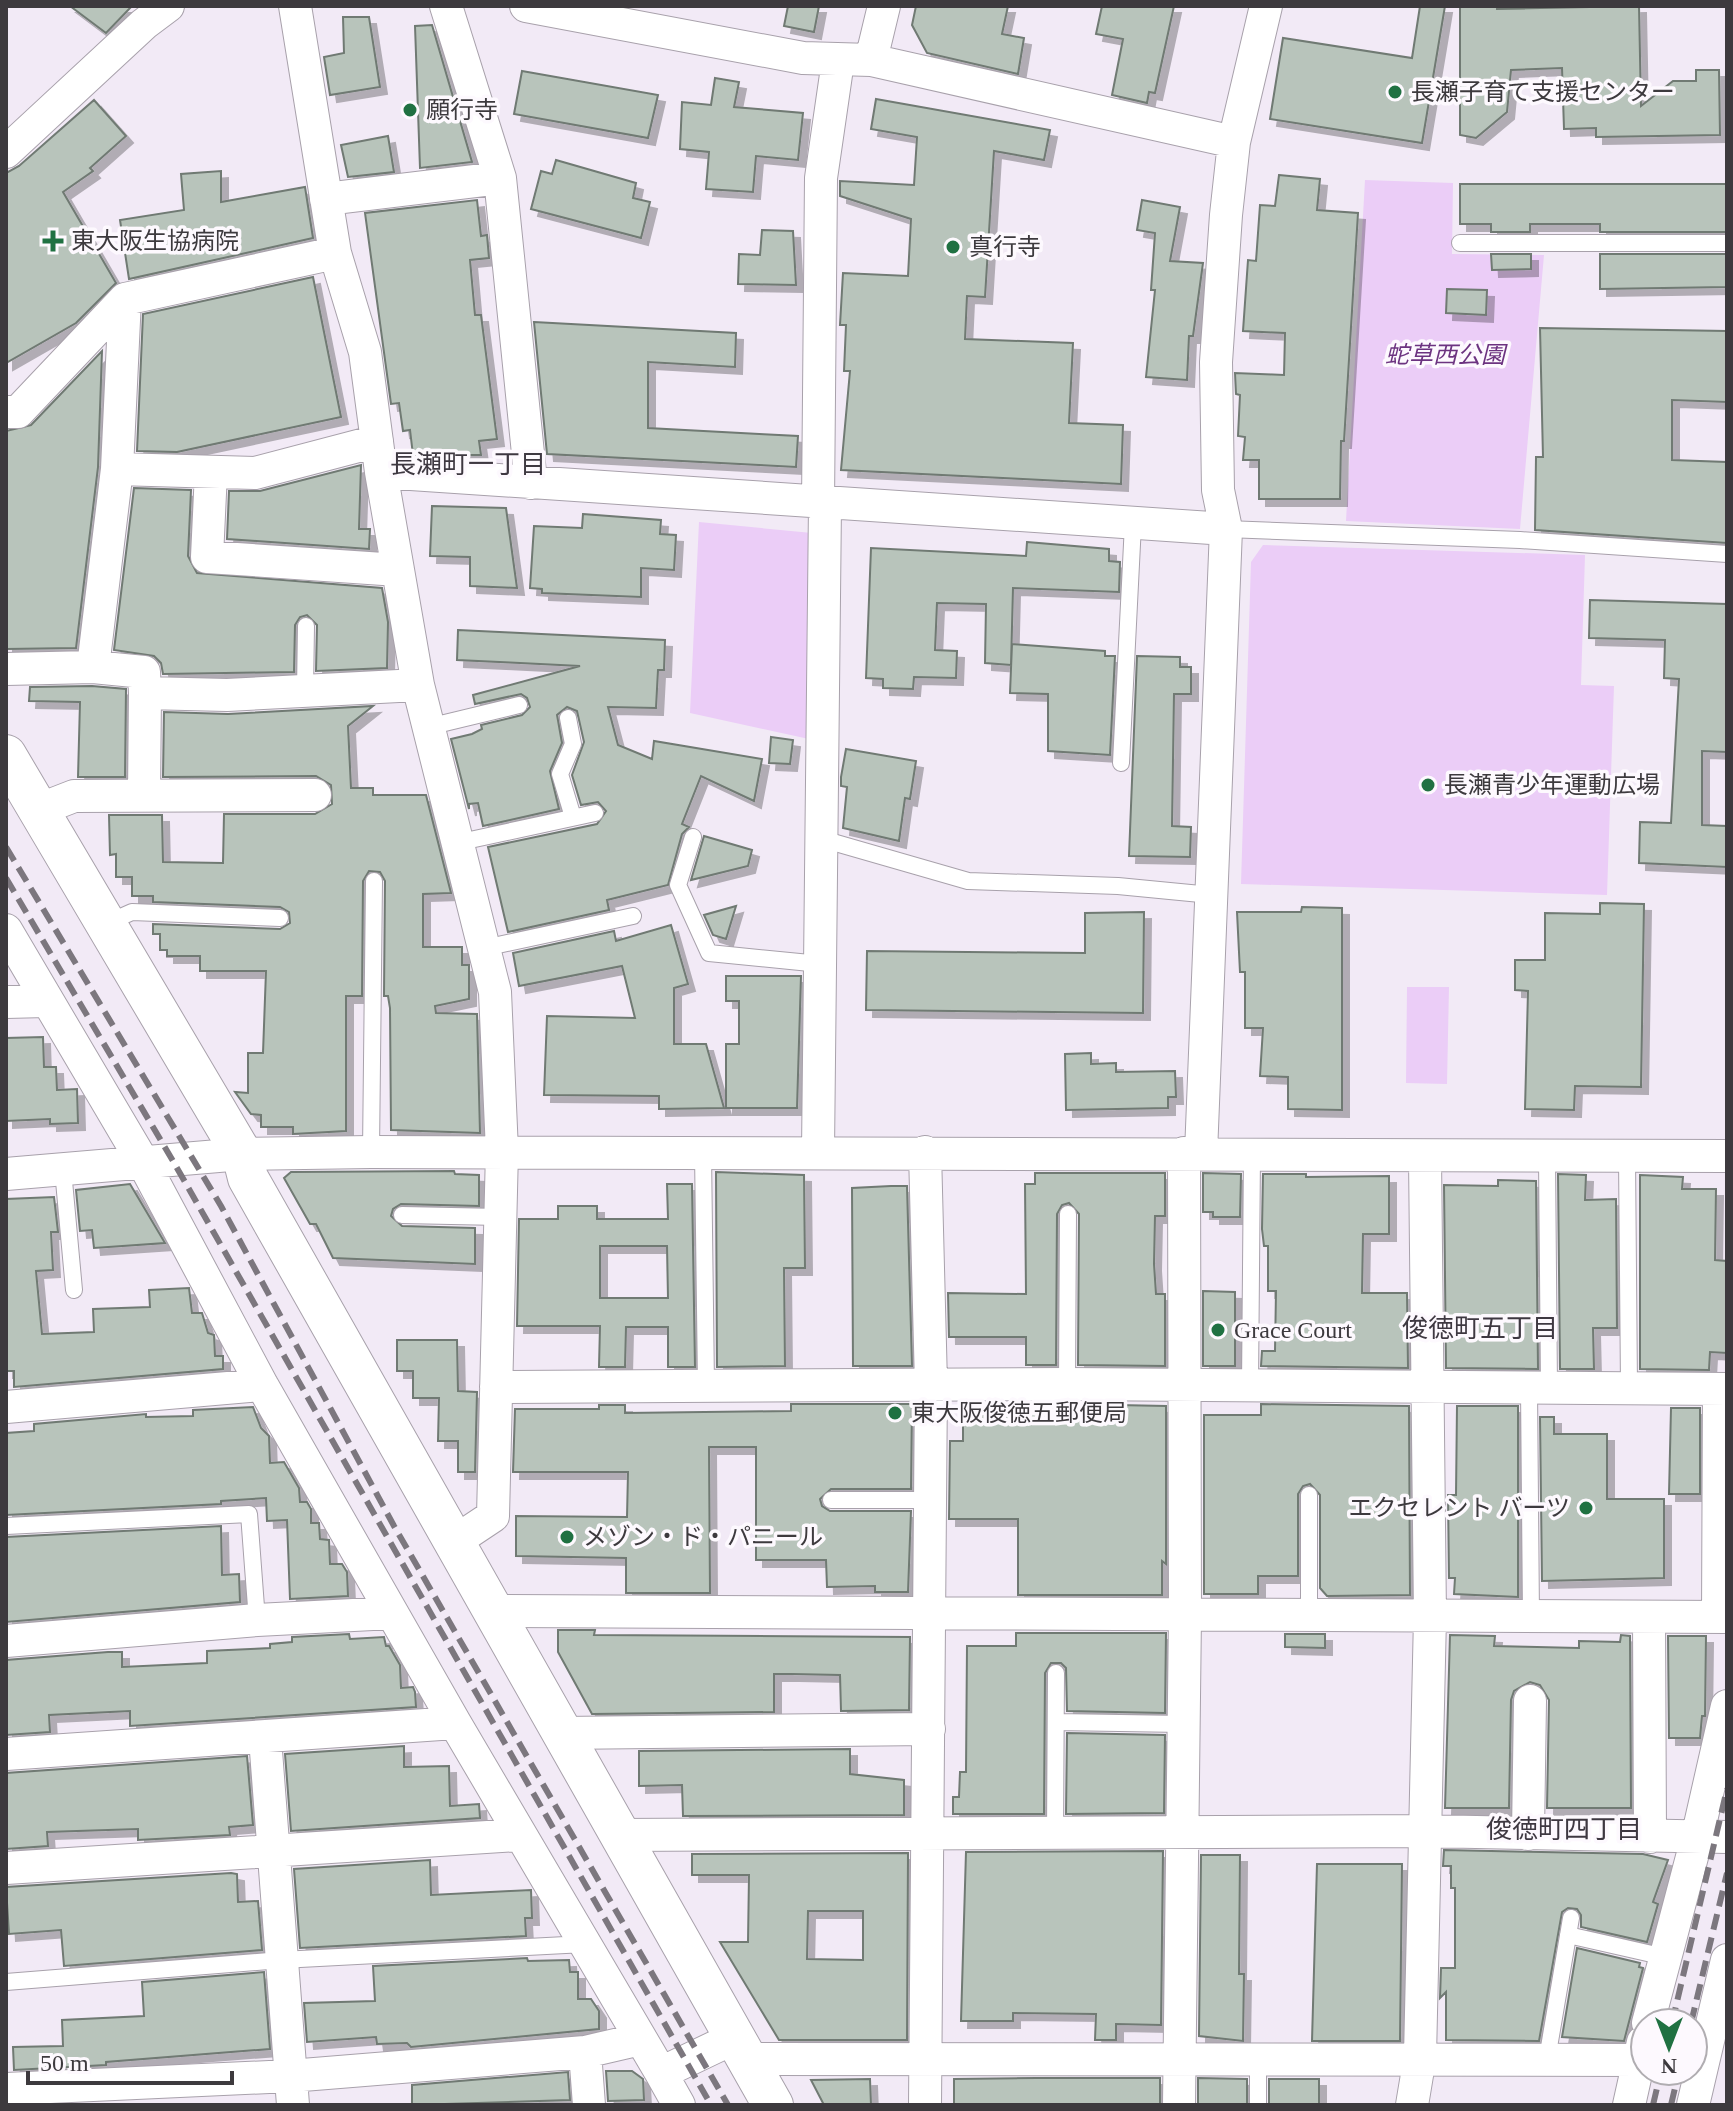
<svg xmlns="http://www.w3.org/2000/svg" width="1733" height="2111" viewBox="0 0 1733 2111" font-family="'Times New Roman','Noto Sans JP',serif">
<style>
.green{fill:#ebcdf7}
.building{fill:#b8c4bb;stroke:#707a73;stroke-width:2;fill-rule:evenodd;filter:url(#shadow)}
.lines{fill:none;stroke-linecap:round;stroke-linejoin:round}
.service-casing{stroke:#a8a1ab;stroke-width:18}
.minor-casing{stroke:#a8a1ab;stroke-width:34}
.tertiary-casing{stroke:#a8a1ab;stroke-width:42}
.service{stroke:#fff;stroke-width:16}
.minor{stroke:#fff;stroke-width:32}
.tertiary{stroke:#fff;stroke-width:40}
.rail{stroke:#7c777e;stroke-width:6;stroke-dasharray:16 8;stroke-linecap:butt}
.poi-dot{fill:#207142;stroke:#fdf9fe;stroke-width:3}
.labels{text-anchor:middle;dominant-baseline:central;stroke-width:7;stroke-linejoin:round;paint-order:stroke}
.poi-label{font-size:24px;fill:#3d3a3e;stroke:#fdf9fe;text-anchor:start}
.park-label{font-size:24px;font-style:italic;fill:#6c3380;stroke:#fdf9fe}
.neighbourhood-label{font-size:26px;fill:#3e3841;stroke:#fdf9fe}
</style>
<defs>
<filter id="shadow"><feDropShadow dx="7" dy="7" stdDeviation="0" flood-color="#0004"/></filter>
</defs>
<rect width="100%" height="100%" fill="#f2eaf6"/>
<path class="green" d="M1365,180L1453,183L1452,254L1544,255L1520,529L1346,521Z
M699,522L812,533L809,739L690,713Z
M1263,545L1585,555L1581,685L1614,686L1607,895L1241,884L1251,562Z
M1407,987H1449L1447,1084L1406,1083Z"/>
<path class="building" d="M70,6H132L106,33Z
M788,6H819L814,32L784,26Z
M916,6H1008L1002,34L1024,38L1018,74L927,53L912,25Z
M1102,6H1174L1155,93L1149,92L1147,103L1112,95L1123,39L1096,34Z
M1420,6H1445L1422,143L1270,119L1283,38L1412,58Z
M1460,6H1497V9L1639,6L1641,106L1673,81H1696V70H1719L1720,135L1596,137V128L1564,129L1562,68L1511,70L1507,112L1476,138L1460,135Z
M343,17H369L380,87L330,95L324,57L344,53Z
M432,25L472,162L420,168L415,26Z
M522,71L658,95L648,138L514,114Z
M715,78L739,82L734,107L803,113L798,160L756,156L753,192L706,189L709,152L680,149L682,102L711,105Z
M876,99L1050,130L1044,160L994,151L985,297L967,296L965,339L1073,343L1069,423L1123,425L1121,484L841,470L850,371H844L846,325H840L843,273L908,276L911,219L840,196V181L914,185L917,137L871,129Z
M94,100L126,136L90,168L93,171L63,192L116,283L76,323L6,363V173L19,166Z
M388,136L394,172L348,177L341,145Z
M556,160L636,183L633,198L650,202L641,238L531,209L541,171L552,174Z
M221,171V202L305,187L313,238L129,279L120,220L184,210L181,174Z
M1279,175L1320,179L1317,210L1358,213L1344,441H1341L1340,499H1259V460H1243L1245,437L1238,436L1240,395L1236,394L1235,373L1284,375L1285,333L1243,331L1248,260L1256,261L1260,205L1275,206Z
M1460,184H1727V232H1600V224H1530V232H1491V224H1460Z
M477,200L481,236L487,235L489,258L470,260L475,315H481L497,439L479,441L481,455H413L410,430L403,431L399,403L391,404L365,213Z
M1142,200L1180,207L1170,261L1203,263L1193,336H1189L1187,380L1146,377L1155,290H1151L1155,233L1137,230Z
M762,230L793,231L796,285L738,284L739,254L760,255Z
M1491,254H1531V269L1492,270Z
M1600,254H1727V287L1600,289Z
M313,277L341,417L177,452L137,451L143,314Z
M1447,289L1487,290L1486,315L1446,313Z
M534,322L736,333L735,367L648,362V428L798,436L796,467L547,454Z
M1540,328L1727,331V402L1672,400V460L1727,462V543L1535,530L1536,457H1543Z
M102,351L98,467L76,648L6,649V431L31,425Z
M361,465L359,529H370L369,549L227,539L229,491H260Z
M134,488L191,490L188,556L197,573L382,588L388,622L387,668L316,671L317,625L307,615L300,617L295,625L294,672L163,674L161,663L154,656L114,650Z
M432,506L506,508L517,588L470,586V557L430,556Z
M583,514L661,520L660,534L676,535L674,570L641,568V597L542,593V589L530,588L534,526L582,528Z
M1027,542L1109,549V561L1120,562L1119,592L1013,588L1011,665L985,663L986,604L937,603L935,650L957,651L956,678L914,677L913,689L883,688V679L866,678L871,548L1026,556Z
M1590,600L1727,604V752L1702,751V825L1727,826V867L1639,863L1640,822L1671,823L1679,679L1664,678L1665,640L1589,638Z
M458,630L665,640L664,670H658L656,708L608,707L618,745L652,759L654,741L762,759L754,801L701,776L682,824L689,827L682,834L668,885L607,900L609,910L508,932L488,847L597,824L606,811L598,802L581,805L572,775L584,742L577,711L567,707L557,715L562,743L550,771L559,809L483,826L478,803L469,804V809L451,739L472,734L482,729L481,725L522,715L530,707L527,698L521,694L475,704L473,695L580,666L457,660Z
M1012,644L1105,651V656H1115L1110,755L1048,751V694L1010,693Z
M1137,656L1180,657V667H1191V694H1174L1172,826L1191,827L1190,857L1129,856Z
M92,686L126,689L125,777H78L80,702L29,701L30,687Z
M373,706L348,726L351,788H373V795H426L451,893L423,894V947H462V965H469V999L435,1006L436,1013L477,1014L480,1133L391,1130L390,1008L388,996H384L385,881L380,872L369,871L363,881L362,996H346V1131L293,1134V1127H261V1115L251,1114L235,1092L248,1093V1053H263L266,971H200V956H167V950H160V934H153V924L280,929L290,923L289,912L280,907L153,902V896H132V877H116V854L110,855L109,815H162L163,862L223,863L224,814H315L332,804L331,785L316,776L163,777L164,712L228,714Z
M771,737L793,740L790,764L769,763Z
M846,749L916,761L910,799L905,798L899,841L843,828L847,787L841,786V777Z
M704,836L752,850L748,866L691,880Z
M1600,903L1644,904L1641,1087L1575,1086L1574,1110L1525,1109L1528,991L1515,990V960H1545V913L1600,914Z
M736,906L726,939L713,935L704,915Z
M1302,907L1342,908V1110L1288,1109V1077L1260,1076L1263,1028H1245V972H1240L1237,912H1301Z
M1144,912L1143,1013L866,1010L867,951L1085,953V913Z
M671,925L688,984L674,988V1044H706L724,1108L659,1109V1096L544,1095L547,1016L635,1018L622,966L519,986L513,953L614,931L616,941Z
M726,976H801L797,1108H726V1044H739V1001H726Z
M43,1037L44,1067H56L57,1090L77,1089L78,1123L50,1124V1119L6,1121V1038Z
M1091,1053V1064L1116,1063V1072L1175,1071L1176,1097H1168V1108L1066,1110L1065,1054Z
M454,1171L455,1174L479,1175V1206L401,1204L393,1209L391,1216L402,1226L475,1228V1264L333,1258L316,1224H310L284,1178L291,1172Z
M716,1172L804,1175L805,1268H784L785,1366L717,1367Z
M1035,1173H1165V1216H1155L1154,1264L1156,1294H1165V1366L1078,1365L1079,1214L1069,1203L1062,1205L1057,1214L1056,1365H1026V1337H949L948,1293L1026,1294L1025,1184H1035Z
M1203,1173L1241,1174L1240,1217H1213V1212H1203Z
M1263,1174H1306V1177L1389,1176V1234H1363L1362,1293H1407L1408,1368L1261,1366L1262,1351H1275L1276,1291H1268V1246H1264L1262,1229Z
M1558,1174L1586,1175L1585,1200L1616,1199L1617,1328H1593L1594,1369H1560Z
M1640,1175L1683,1177L1682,1189H1716L1715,1260L1727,1261V1353L1710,1352L1709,1370L1640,1369Z
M1498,1180L1536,1181L1538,1369L1446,1368L1444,1185L1498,1186Z
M130,1184L165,1243L94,1248L92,1230L80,1231L76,1190Z
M667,1184H692L695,1367H668V1327H626L625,1367H599L600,1326H517L519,1219H558V1206H597V1219H668ZM600,1246H667L668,1298H600Z
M891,1186H907L912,1366H853L852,1188Z
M54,1197L58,1232H51L53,1270L36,1271L42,1334L94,1332L93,1309L150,1307L149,1290L189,1288L192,1313H202L208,1333L214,1335L215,1356H223V1369L14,1387V1371H6V1199Z
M1203,1291L1235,1292V1366H1203Z
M397,1340H457L458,1391L477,1392L475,1472H458V1441H438L439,1398H413V1371H397Z
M1017,1403L1166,1406V1564L1162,1561V1595H1018V1519H949L950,1441H963V1415H990V1406Z
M791,1404H912L911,1489H831L820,1499L822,1506L830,1511H911L908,1592H875V1586L827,1587L826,1560H756V1447H709L710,1593H626V1558L516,1556V1516L627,1517L628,1472H513L515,1409H599V1405H625V1413L791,1411Z
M1261,1404L1409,1406L1410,1595L1327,1596L1320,1588V1495L1310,1484L1303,1486L1298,1494V1576H1258V1594H1204V1415H1261Z
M1457,1406H1518V1597L1454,1594L1455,1578H1449L1448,1495H1456Z
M253,1407L261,1428L269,1436L270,1463L284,1462L299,1488L300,1502H307L311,1509V1523H319L320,1539L329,1540L330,1564H342L347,1572L348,1596L290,1599L287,1520L267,1521L266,1498L221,1501V1504L6,1515V1433L34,1431V1424L146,1414V1417L193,1416V1410Z
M1671,1408H1700V1494H1669Z
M1540,1417H1554V1434H1607V1499H1664V1578L1542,1581Z
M221,1526L222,1575L239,1574L240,1602L6,1622V1537Z
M558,1630H595L594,1635L910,1637L909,1710L841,1711L840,1675L792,1674H774V1712L592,1714L558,1652Z
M1016,1633H1166L1165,1713L1067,1711L1066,1668L1061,1663H1051L1045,1673L1044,1814H953V1797H959L960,1772H966L967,1646H1016Z
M349,1634L350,1639L384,1637L386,1646H389L400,1665L401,1688L413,1687L415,1692L416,1707L130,1726V1711L49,1715L50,1732L6,1735V1660L108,1652H122V1667L207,1663V1651L270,1648V1644L292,1642V1637Z
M1285,1634H1325V1648L1285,1647Z
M1450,1635L1495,1636L1494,1646L1579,1648V1641L1620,1642L1621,1635L1630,1636L1631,1808H1547L1549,1700L1540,1685L1530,1682L1514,1691L1511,1700L1509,1808H1445Z
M1668,1636H1706L1705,1716H1702L1700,1738H1669Z
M1067,1733L1165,1735L1164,1813L1066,1814Z
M404,1746V1767L449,1766L450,1806L479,1804L480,1818L291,1831L285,1754Z
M850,1749V1774L904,1780V1815L683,1816L682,1785L639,1786V1751Z
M247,1756L253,1825L229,1827L230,1835L138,1840V1829L47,1832L48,1846L6,1849V1773Z
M1444,1850L1643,1854L1668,1860L1653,1902L1658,1904L1647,1942L1581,1927V1915L1577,1909L1568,1908L1562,1912L1539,2041L1446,2040V1992L1440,1998L1441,1968H1455V1888H1451V1866H1443Z
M1163,1851L1161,2025L1116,2024V2040H1095L1096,2014L1013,2013V2021H961L966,1852Z
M908,1853L907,2040H779L720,1942H748L749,1875H692V1854ZM808,1911H863V1960L807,1959Z
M1201,1855H1240L1239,1974H1244L1243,2041L1199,2036Z
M430,1860L431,1895L531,1890L532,1918H525L526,1936L300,1948L294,1869Z
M1317,1864H1402L1400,2041H1312Z
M231,1873L237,1874L238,1902L258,1901L262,1950L64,1966L61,1930L9,1934L6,1887Z
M1577,1948L1640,1963L1639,1967L1643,1968L1624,2041L1562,2037Z
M527,1958L528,1961L569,1960L570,1972H578V1999H591L599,2011V2029L411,2047L407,2043L377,2044L376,2037L307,2042L304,2003L375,2001L373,1966Z
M264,1972L270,2049L106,2062V2065L14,2070L13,2047L63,2046L62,2020L144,2016L142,1982Z
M606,2071H632L643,2079L644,2100L608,2101Z
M568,2072L570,2100L412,2105V2085Z
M1037,2078H1160V2105H954V2079Z
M1198,2078L1247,2079V2105H1198Z
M870,2079L871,2105H824L811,2080Z
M1269,2079H1319V2105H1269Z"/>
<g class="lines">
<g class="service-casing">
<path id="service" d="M1460,243H1727
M1226,529L1520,540L1727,554
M305,691L306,626
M568,718L573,744L560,774L573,817
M428,727L519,705
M1121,763L1133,524
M693,837L678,885L709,953L820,964
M822,839L968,881L1118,886L1211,895
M456,843L595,813
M105,924L132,912L280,918
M484,948L633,916
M371,1152L374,881
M703,1152L706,1385
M1627,1156L1629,1388
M1547,1157L1549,1388
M63,1170L74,1290
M402,1215L500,1217
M1067,1384L1068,1214
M1250,1386L1252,1154
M1529,1388L1531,1617
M831,1500H931
M6,1526L249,1514L257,1620
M1309,1616V1495
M1056,1722L1183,1724
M1055,1835L1056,1673
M1568,1935L1665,1957
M6,1982L281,1960L585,1944
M1547,2059L1571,1918
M1258,2060V2105"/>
</g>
<g class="minor-casing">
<path id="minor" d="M295,6L335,253L365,352L381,472L418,685L495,992L502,1151L493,1516L454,1542
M446,6L500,178L531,483
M526,6L803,58L871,60L1234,142
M871,60L884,6
M6,152L144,24L168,6
M326,199L500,178
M6,412H18L125,299L335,253
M117,469L255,473L377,441
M211,472L207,557L398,570
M381,472L1226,529
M818,504L821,178L838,61
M93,667L117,469L125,299
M6,669L93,667L144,672L145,693L227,695L418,685
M144,795L145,693
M38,810L74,796L315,795
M6,930L144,1164L262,1385L455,1723L661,2073L734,2038
M6,1002L46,1001
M818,1152L825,504
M1201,1153L1226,529L1218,490L1216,362L1226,215L1234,142L1266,6
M6,1174L242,1154L371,1152L1727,1156
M496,1387L1067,1384L1727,1389
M6,1407L262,1385
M493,1611L1727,1617
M1649,1617L1650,1837
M1718,1617L1719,1389
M6,1641L257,1620L392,1613
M561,1733L929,1729
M265,1738L293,2105
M6,1754L455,1723
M1528,1834L1530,1701
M618,1835L1426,1831L1727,1837
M6,1868L519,1835
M1648,2023L1697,1838L1727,1706
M585,2052L589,2105
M748,2059L1645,2060
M661,2073L679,2105
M6,2089L290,2076L585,2052L641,2039
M925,2105L931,1384L925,1152
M1179,2105L1185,1615L1184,1153
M1412,2105L1420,2057L1430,1617L1425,1157
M1629,2105L1643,2042
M1693,2105L1727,1960"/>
</g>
<g class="tertiary-casing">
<path id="tertiary" d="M6,755L242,1154L248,1178L773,2105"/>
</g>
<use href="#service" class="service"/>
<use href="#minor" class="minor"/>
<use href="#tertiary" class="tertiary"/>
<path class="rail" d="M6,847L221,1206L394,1526L728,2105
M6,878L173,1161L711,2105
M1672,2023L1727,1789
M1691,2023L1727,1873
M1653,2105L1661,2071
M1671,2105L1679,2071"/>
</g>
<g class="poi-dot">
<circle cx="1395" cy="92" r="8"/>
<circle cx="410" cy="110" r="8"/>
<path d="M49 229h8v8h8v8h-8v8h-8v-8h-8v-8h8z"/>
<circle cx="953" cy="247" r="8"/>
<circle cx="1428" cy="785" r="8"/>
<circle cx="1218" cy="1330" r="8"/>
<circle cx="895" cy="1413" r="8"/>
<circle cx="1586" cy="1508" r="8"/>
<circle cx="567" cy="1537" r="8"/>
</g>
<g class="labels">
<g class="poi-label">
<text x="1411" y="92">長瀬子育て支援センター</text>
<text x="426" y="110">願行寺</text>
<text x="71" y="241">東大阪生協病院</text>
<text x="969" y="247">真行寺</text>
<text x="1444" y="785">長瀬青少年運動広場</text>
<text x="1234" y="1330">Grace Court</text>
<text x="911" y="1413">東大阪俊徳五郵便局</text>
<text x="1570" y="1508" text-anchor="end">エクセレント バーツ</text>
<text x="583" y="1537">メゾン・ド・パニール</text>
</g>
<g class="park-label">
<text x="1445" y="355">蛇草西公園</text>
</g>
<g class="neighbourhood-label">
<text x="468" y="464">長瀬町一丁目</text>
<text x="1480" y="1328">俊徳町五丁目</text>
<text x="1564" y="1829">俊徳町四丁目</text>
</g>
</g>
<rect width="1733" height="2111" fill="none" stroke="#3d3a3e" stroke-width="16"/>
<g transform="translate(1669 2047) rotate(180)"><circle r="38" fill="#fdf9fe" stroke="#b0adb1" stroke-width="2"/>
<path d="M0-6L14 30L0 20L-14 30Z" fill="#207142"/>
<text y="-12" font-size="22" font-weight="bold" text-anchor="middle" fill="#3d3a3e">N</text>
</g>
<path d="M28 2071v12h204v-12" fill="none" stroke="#3d3a3e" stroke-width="4"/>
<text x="40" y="2071" font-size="24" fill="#3d3a3e" stroke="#fdf9fe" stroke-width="6" paint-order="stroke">50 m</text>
</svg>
